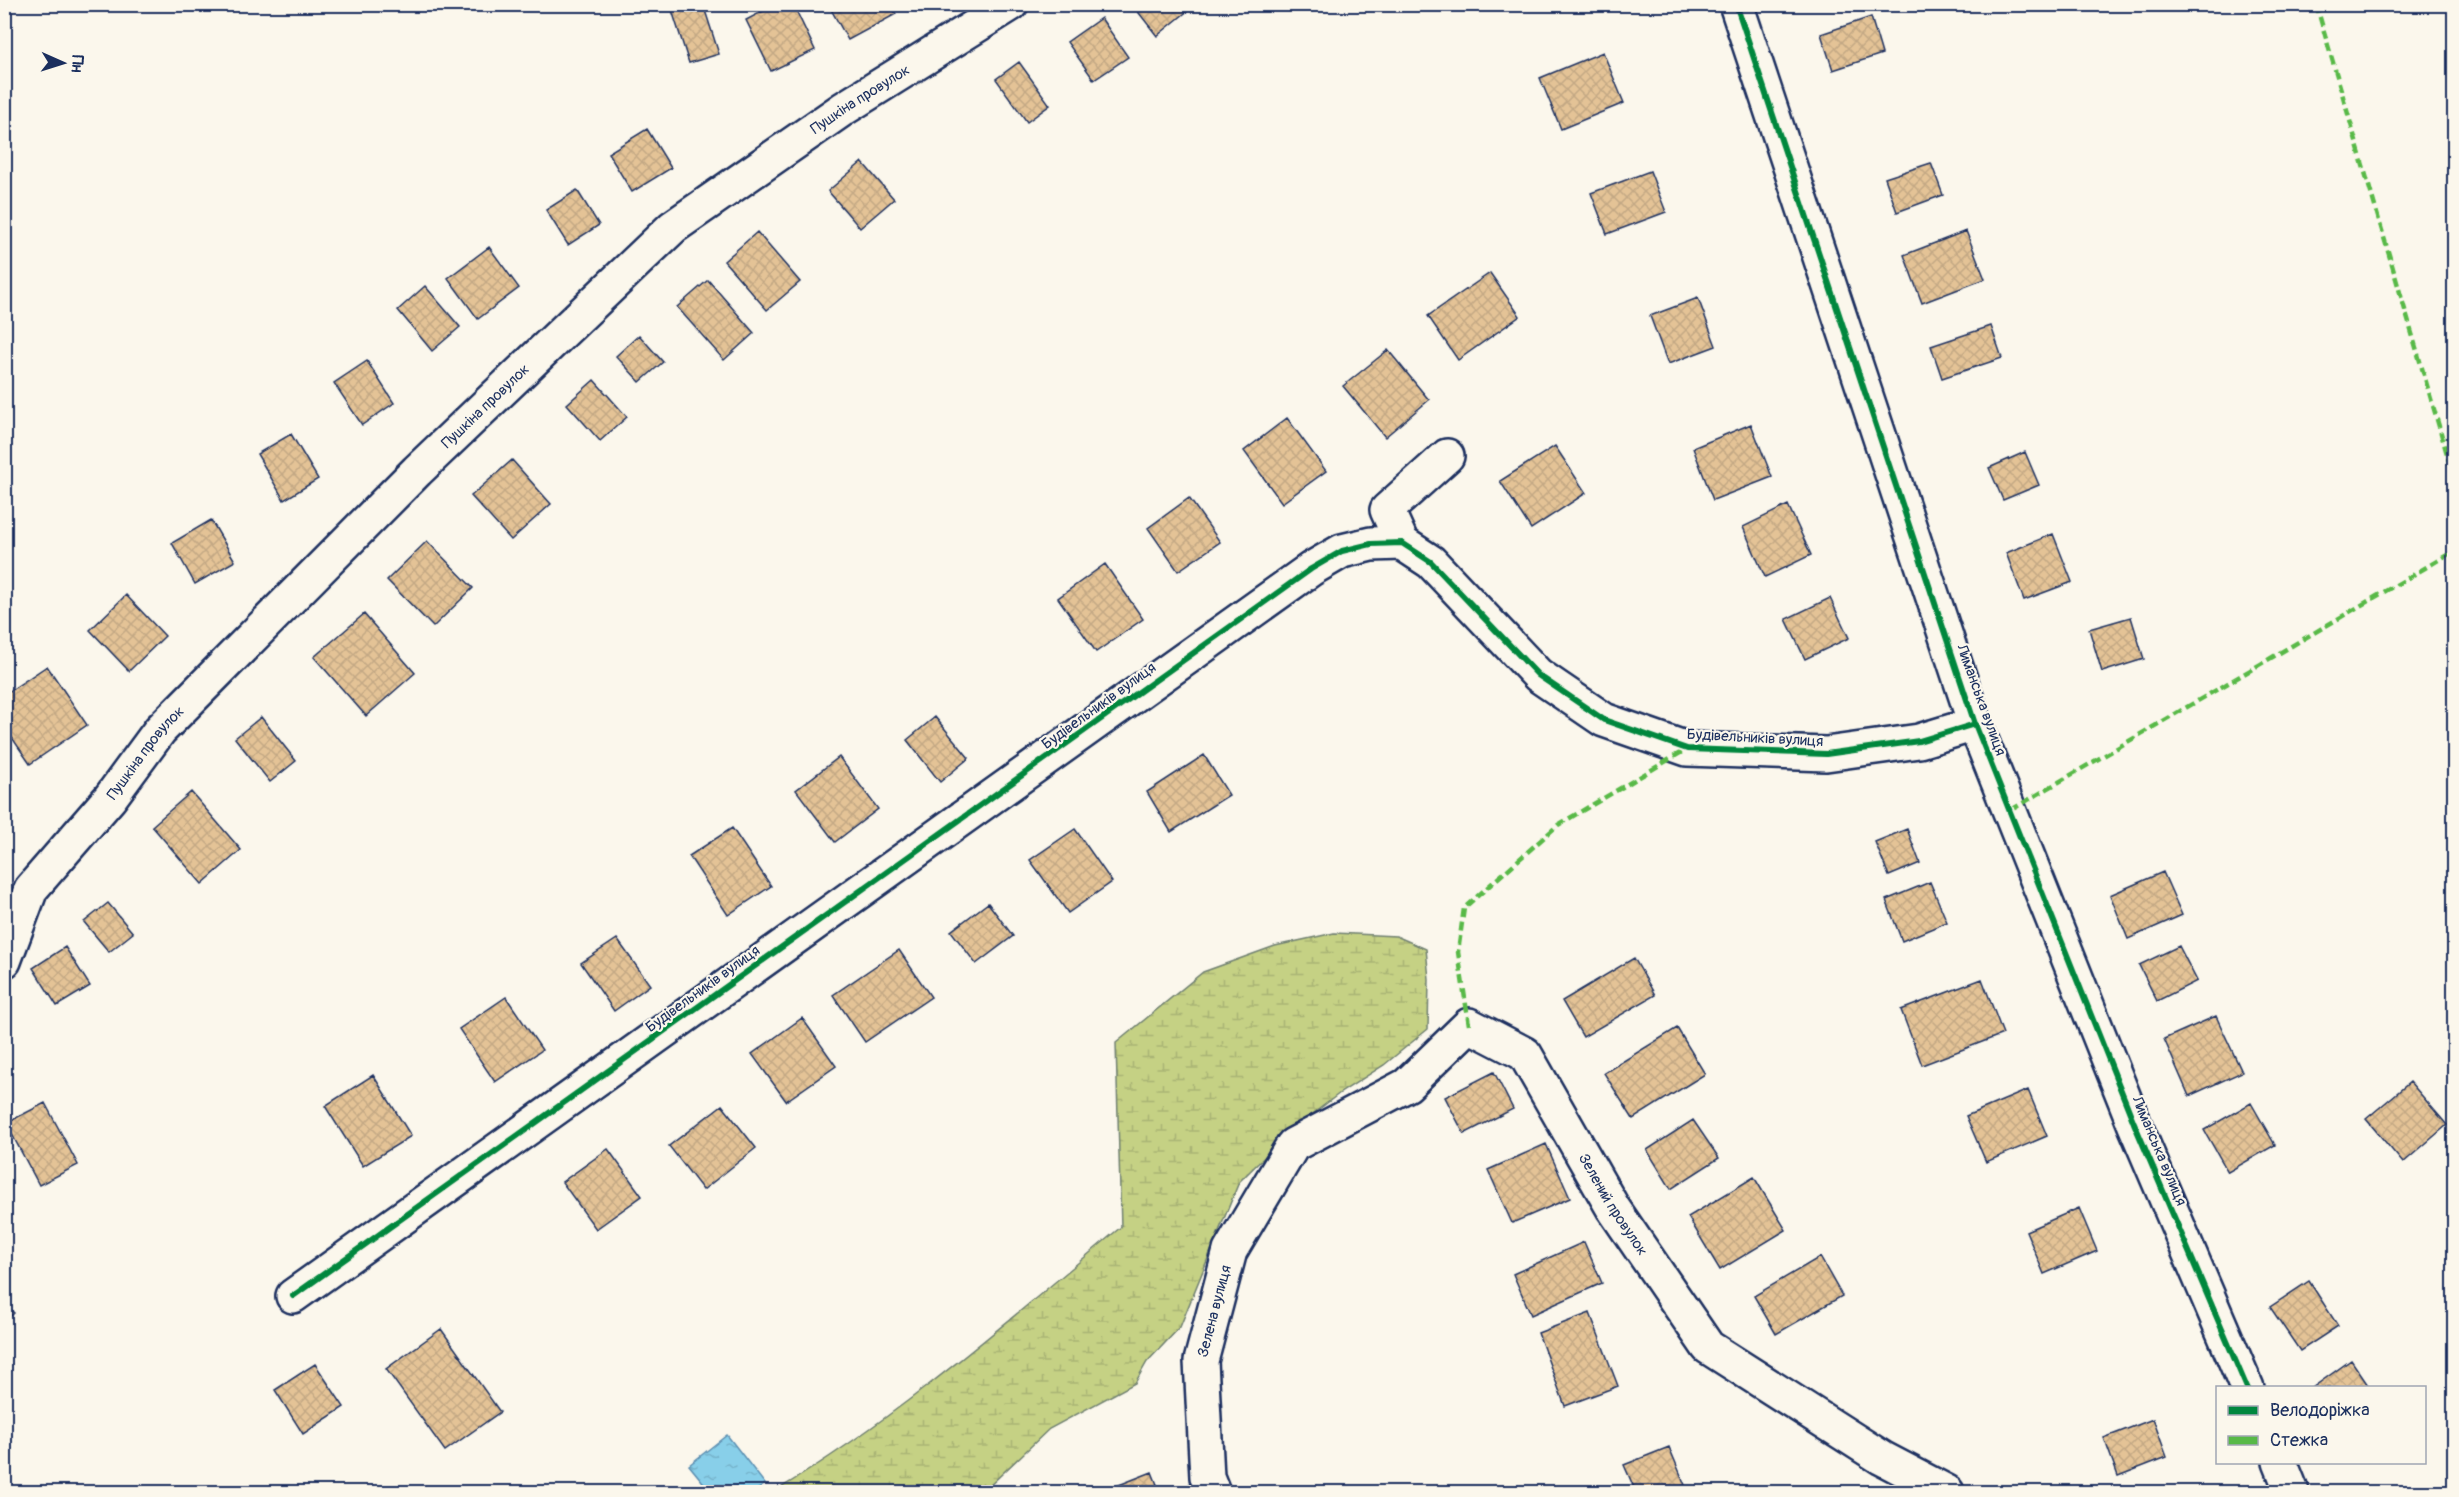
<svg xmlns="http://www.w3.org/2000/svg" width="2459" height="1497" viewBox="0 0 2459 1497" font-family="Pangolin,sans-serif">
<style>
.wetland{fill:url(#wetland-marsh);stroke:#708071;stroke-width:1.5}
.water{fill:url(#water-ripples);stroke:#5c8fb1;stroke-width:1.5}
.building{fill:url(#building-cross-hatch);stroke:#1b2f5e;stroke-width:1.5}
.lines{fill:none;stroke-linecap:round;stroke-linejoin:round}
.minor-casing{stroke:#1b2f5e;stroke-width:38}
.minor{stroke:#fbf7ec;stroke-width:33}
.quiet{stroke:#58b947;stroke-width:4.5;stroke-dasharray:9 4.5;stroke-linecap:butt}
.cycleway-casing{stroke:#fbf7ec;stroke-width:10}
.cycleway{stroke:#00873e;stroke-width:6}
.labels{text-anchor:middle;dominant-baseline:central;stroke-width:4.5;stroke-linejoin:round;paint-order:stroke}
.street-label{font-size:15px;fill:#1b2f5e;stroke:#fbf7ec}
</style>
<defs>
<pattern id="wetland-marsh" width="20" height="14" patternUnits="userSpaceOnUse" patternTransform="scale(1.5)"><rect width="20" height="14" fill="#c5d184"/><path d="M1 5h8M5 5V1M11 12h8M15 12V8" fill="none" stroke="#a9b474"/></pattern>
<pattern id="water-ripples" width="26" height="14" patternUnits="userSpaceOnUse" patternTransform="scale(1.5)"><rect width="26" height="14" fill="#88cfe9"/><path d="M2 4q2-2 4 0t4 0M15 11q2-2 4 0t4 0" fill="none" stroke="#75b2ca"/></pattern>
<pattern id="building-cross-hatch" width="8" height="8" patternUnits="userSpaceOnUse" patternTransform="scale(1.5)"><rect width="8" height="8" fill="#e4c396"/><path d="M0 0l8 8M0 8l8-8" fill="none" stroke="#c3a884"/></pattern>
</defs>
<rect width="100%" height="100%" fill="#fbf7ec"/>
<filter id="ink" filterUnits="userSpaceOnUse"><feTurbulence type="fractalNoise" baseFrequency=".0167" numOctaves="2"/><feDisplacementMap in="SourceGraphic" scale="12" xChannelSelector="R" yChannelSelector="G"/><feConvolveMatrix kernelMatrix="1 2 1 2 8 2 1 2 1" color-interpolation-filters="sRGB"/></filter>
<g filter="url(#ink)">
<path class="wetland" d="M1334,933L1396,936L1426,949L1429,979L1428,1029L1384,1065L1340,1093L1293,1129L1239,1182L1180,1327L1147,1362L1135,1383L1049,1429L983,1492H774C899,1417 1009,1320 1121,1227L1116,1043L1203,972L1275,946Z"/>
<path class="water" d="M727,1435L765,1484L754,1492H711L689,1465Z"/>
<path class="building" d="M670,4H703L719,54L689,63Z
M777,4H793L815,50L771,71L746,20Z
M828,4H890L896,14L848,40Z
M1132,4H1194L1195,5L1157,36Z
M1871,17L1882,54L1833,70L1821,34Z
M1101,18L1128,57L1094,80L1067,42Z
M1603,52L1624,103L1561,129L1540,78Z
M1019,62L1050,105L1027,122L996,79Z
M647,129L671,168L632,192L608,153Z
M862,162L894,199L860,228L828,191Z
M1931,163L1943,195L1897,212L1885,178Z
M1650,171L1666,212L1607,234L1591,193Z
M577,190L599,225L568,245L546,210Z
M1966,231L1985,279L1922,303L1904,255Z
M757,232L800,282L767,310L724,261Z
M489,247L519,288L478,319L448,278Z
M1490,273L1520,316L1458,360L1428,316Z
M708,280L754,333L724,360L677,307Z
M425,286L460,327L432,351L398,310Z
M1698,298L1716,346L1668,364L1650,316Z
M1991,326L2002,358L1942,378L1931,346Z
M639,335L663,362L640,382L616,356Z
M1388,350L1429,400L1385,437L1343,386Z
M367,361L394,403L362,425L334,383Z
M594,380L627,417L600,441L567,404Z
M1287,418L1326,471L1282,503L1244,451Z
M1751,424L1772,477L1713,500L1693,448Z
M291,434L318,479L284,500L257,454Z
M1555,446L1586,493L1531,529L1500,481Z
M2025,452L2039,485L2003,500L1989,468Z
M512,460L551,504L511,540L471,496Z
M1189,498L1220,542L1178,571L1148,528Z
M1788,505L1811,555L1765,577L1743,527Z
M211,520L235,561L195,584L172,543Z
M2053,534L2072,582L2024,600L2006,553Z
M427,541L473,588L433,627L387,580Z
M1105,564L1143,619L1096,652L1058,598Z
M126,595L165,636L129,671L90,630Z
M1830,598L1849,638L1805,659L1786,619Z
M364,614L415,673L366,716L314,657Z
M2131,617L2144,659L2102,672L2089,629Z
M47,666L87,725L30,764L4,726V695Z
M261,717L296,761L270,782L235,738Z
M935,717L969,758L940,782L907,740Z
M1204,755L1229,795L1171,832L1147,792Z
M839,757L878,809L835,842L796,790Z
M191,792L241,850L202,884L152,826Z
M732,828L771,886L728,915L689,856Z
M1075,829L1112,882L1068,913L1030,860Z
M1907,829L1920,863L1889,876L1875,842Z
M2163,872L2182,915L2128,939L2110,895Z
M1930,882L1947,922L1902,941L1886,900Z
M108,903L133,933L109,952L84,922Z
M988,903L1013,936L976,964L951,931Z
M617,939L650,985L614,1011L581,963Z
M2179,946L2197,981L2157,1001L2139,965Z
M65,947L90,986L57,1006L33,968Z
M899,950L931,997L865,1042L833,995Z
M1634,958L1655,995L1583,1037L1562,1001Z
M1982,979L2003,1034L1922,1065L1901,1010Z
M506,997L542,1050L495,1082L459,1029Z
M2216,1016L2242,1072L2189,1096L2164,1039Z
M802,1018L836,1066L786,1101L752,1054Z
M1677,1028L1705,1074L1633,1119L1604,1073Z
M1494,1072L1513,1109L1464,1134L1445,1097Z
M373,1075L411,1136L363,1166L325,1106Z
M2410,1082L2447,1125L2403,1163L2366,1119Z
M2028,1090L2047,1136L1986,1162L1966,1116Z
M45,1103L78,1165L39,1185L6,1123Z
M2251,1103L2275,1145L2228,1172L2204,1130Z
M722,1105L756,1148L703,1190L669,1146Z
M1693,1120L1719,1158L1671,1189L1647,1150Z
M1546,1144L1570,1198L1512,1223L1488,1170Z
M608,1149L642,1196L596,1229L562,1182Z
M1754,1177L1786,1230L1720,1270L1688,1217Z
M2079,1208L2097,1251L2044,1274L2026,1231Z
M1584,1242L1602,1283L1531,1315L1513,1274Z
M1820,1257L1842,1296L1776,1334L1754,1296Z
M2309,1281L2338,1326L2300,1351L2270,1307Z
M4,1304L14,1313L4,1322Z
M1590,1313L1618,1386L1565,1406L1538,1333Z
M441,1329L500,1412L445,1451L386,1369Z
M2351,1360L2370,1388H2312Z
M315,1364L344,1407L303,1434L275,1390Z
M2153,1419L2167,1457L2118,1476L2104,1438Z
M1669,1447L1685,1485L1667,1492H1636L1624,1465Z
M1152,1472L1160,1492H1101Z"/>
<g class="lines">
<g class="minor-casing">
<g id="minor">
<path d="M1736,4L1975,724L2134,1123L2247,1388"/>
<path d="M1402,543L1387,510L1447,456"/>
<path id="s1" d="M4,961L31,889L110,798L160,730L417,471L673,227L843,109L1011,4"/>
<path d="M293,1296L1311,569L1342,551L1371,544L1402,543L1431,562L1538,675L1604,720L1687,749L1826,754L1919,741L1975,724"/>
<path d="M2280,1462L2292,1492"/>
<path id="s2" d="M1213,1492L1207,1477L1201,1361L1230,1251L1293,1145L1407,1085L1469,1025L1525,1054L1613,1208L1708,1347L1882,1458L1947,1492"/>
</g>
</g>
<use href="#minor" class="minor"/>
<path class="quiet" d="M2316,4L2454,478
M2011,810L2454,551
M1469,1025L1458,952L1464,908L1558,825L1687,749"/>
<g class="cycleway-casing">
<path id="cycleway" d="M1736,4L1975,724L2134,1123L2247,1388
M293,1296L1311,569L1342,551L1371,544L1402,543L1431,562L1538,675L1604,720L1687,749L1826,754L1919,741L1975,724"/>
</g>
<use href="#cycleway" class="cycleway"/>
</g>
</g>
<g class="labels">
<g class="street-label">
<text stroke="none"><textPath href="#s1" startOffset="1227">Пушкіна провулок</textPath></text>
<text stroke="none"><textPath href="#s1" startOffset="741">Пушкіна провулок</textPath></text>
<text transform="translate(1981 700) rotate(70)">Лиманська вулиця</text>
<text transform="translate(1099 706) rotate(-36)">Будівельників вулиця</text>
<text transform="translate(1755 738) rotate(3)">Будівельників вулиця</text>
<text stroke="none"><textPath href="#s1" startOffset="255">Пушкіна провулок</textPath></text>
<text transform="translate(703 989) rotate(-36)">Будівельників вулиця</text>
<text transform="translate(2159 1151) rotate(67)">Лиманська вулиця</text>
<text stroke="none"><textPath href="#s2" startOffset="822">Зелений провулок</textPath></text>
<text stroke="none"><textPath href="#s2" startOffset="184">Зелена вулиця</textPath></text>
</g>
</g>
<rect width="2459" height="1497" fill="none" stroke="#fbf7ec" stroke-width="24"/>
<rect x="12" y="12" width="2435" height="1473" fill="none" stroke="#1b2f5e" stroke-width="2" filter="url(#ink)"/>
<rect x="2216" y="1386" width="210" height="78" fill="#fbf7ec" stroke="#a1a7b3" stroke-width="1.5"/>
<rect x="2228" y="1406" width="30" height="9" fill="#00873e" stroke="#a1a7b3" stroke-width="1.5"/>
<text x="2270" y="1416" font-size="18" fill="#1b2f5e">Велодоріжка</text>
<rect x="2228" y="1436" width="30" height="9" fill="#58b947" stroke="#a1a7b3" stroke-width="1.5"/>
<text x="2270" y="1446" font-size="18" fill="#1b2f5e">Стежка</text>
<g transform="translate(63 63) rotate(93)" stroke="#fbf7ec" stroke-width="4.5" paint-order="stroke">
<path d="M0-4.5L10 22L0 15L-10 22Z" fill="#1b2f5e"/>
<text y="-9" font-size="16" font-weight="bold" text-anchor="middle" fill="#1b2f5e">Пн</text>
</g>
</svg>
